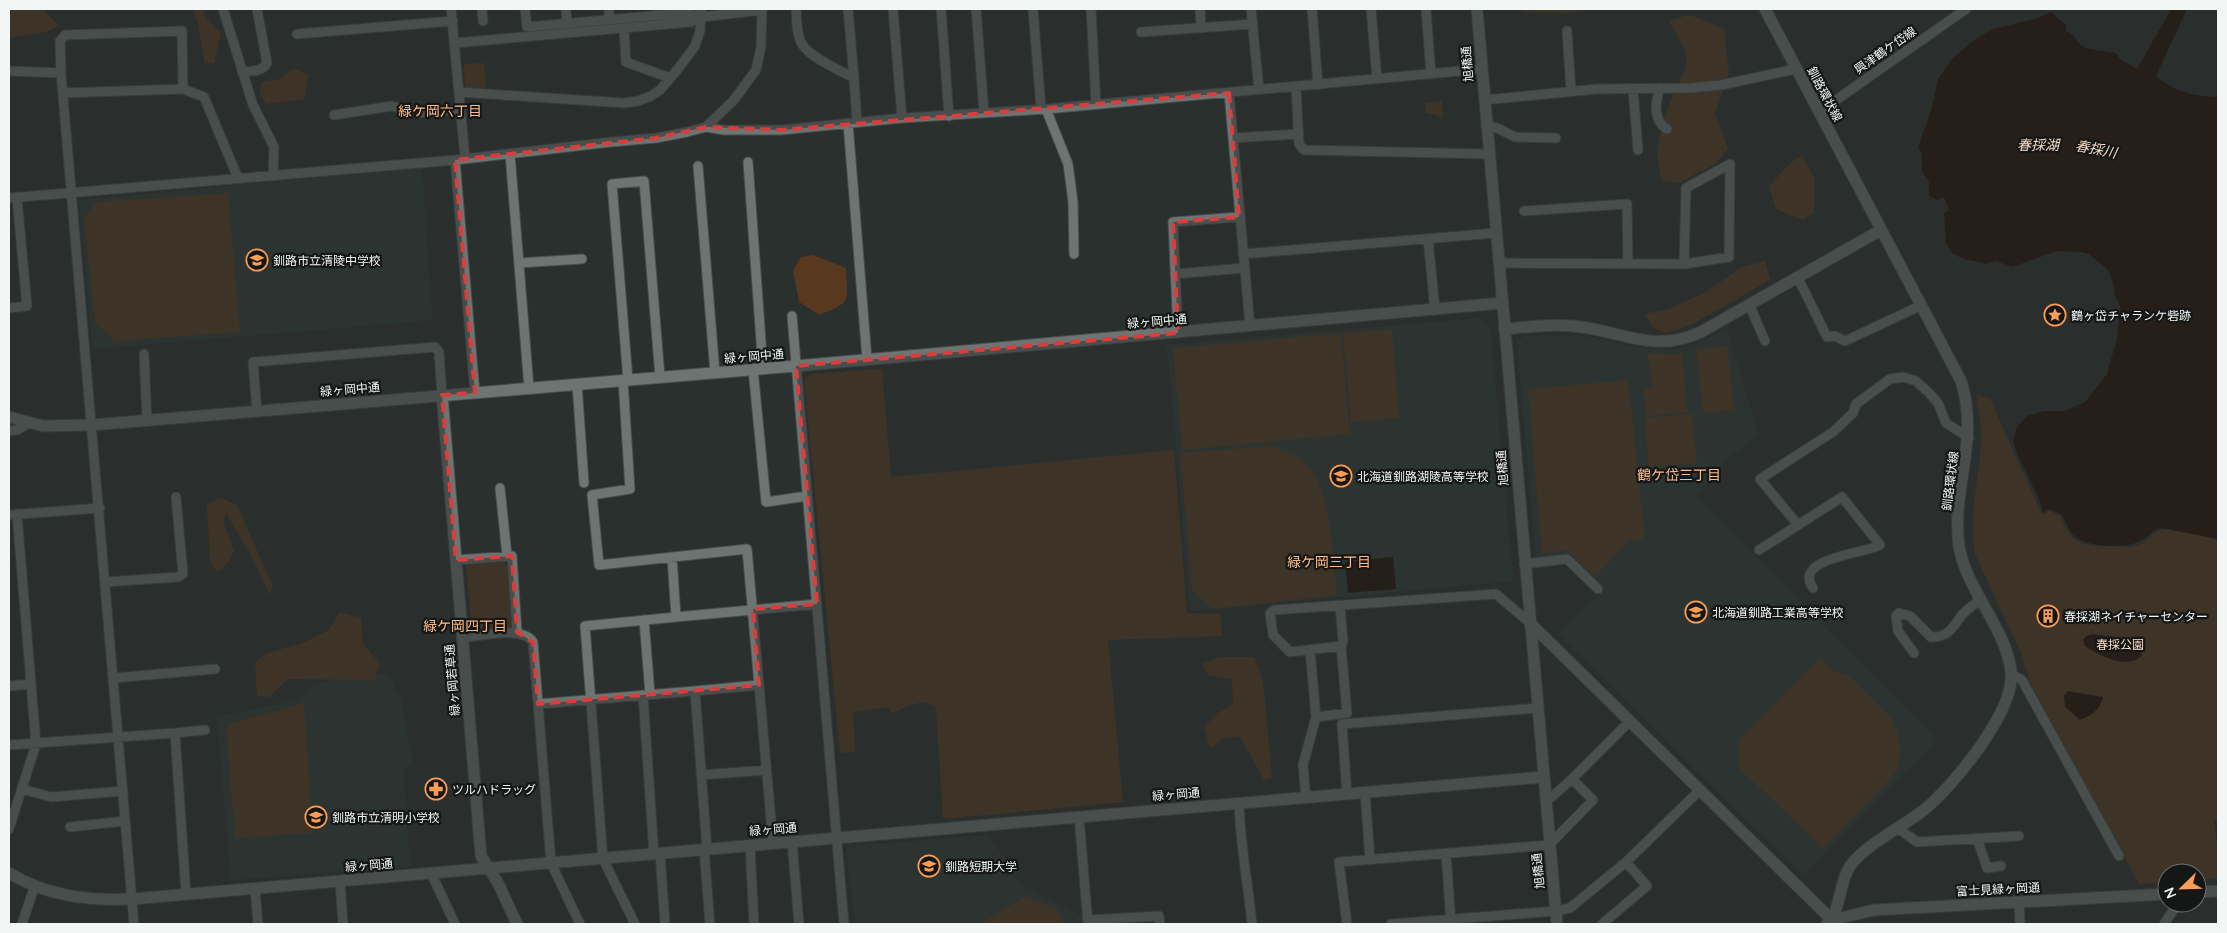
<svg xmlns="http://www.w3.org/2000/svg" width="2227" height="933" viewBox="0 0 2227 933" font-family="Quicksand,'Noto Sans JP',sans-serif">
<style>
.built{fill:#2d3b37}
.green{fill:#58381f}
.water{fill:#220c00}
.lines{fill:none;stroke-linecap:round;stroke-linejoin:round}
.minor-casing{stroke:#494d4c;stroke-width:11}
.tertiary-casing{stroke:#494d4c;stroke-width:13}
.minor{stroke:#6e7472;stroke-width:9}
.tertiary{stroke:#6e7472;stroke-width:11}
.marked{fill:none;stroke:#d93d3c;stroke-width:4;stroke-dasharray:10 6;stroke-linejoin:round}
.labels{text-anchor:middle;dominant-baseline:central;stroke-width:4.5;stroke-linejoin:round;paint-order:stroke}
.street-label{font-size:12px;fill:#f2f6f5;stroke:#151717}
.poi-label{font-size:12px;fill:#f2f6f5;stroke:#151717;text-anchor:start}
.park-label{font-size:12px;fill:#fbdcc7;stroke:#151717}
.neighbourhood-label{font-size:14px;fill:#fdba8a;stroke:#151717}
.water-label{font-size:14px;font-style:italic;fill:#f7d9c4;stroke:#151717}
</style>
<rect width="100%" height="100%" fill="#2a302e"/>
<path class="built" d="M422,168L432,320L93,349L79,200Z
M1481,318L1490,326L1513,581L1190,611L1170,371L1166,345Z
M1727,328L1758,434L1726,460L1696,496L1937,740L1802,875L1558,634L1604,590L1567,555L1536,560L1517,342L1524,336L1579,335L1634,347L1670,350L1692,346Z
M388,674L401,699L413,763L403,769L410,866L231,880L217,717L293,701L302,697L312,686L346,675Z
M988,835L1023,886L1082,916V924H855L846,847Z"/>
<path class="green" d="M9,9H40L45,11L59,26L46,32L9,38Z
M193,9H202L206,18L221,33L214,63H205L198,24Z
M1524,9H1592L1572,13L1521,12Z
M1690,15L1724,29L1729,73L1715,113L1728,149L1715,164L1679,183L1662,180C1651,152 1664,117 1675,91C1679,81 1689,65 1686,54C1683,43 1674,31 1669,20Z
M484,63L486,88L465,87L464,64Z
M294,68L309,75L304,99L266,104L260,94L261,82L278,80Z
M1442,101L1443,117L1426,113L1425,103Z
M1802,156L1814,177V212L1803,220L1776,209L1769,186C1780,176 1789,161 1802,156Z
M228,193L240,332L116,341L95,323L84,218L97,202Z
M813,255L846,268C847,302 853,302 819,315L799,302L793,270L801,257Z
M1765,261L1770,280L1693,324L1667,333L1653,328L1645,314L1669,309L1706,292L1742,267Z
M1392,329L1399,418L1351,422L1343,333Z
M1341,333L1350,434L1182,450L1173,348Z
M1727,346L1734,410L1703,413L1696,349Z
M1648,353L1682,354L1687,412L1646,416L1643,388L1652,387Z
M882,369L891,477L1174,450L1187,613L1221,614L1222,636L1108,640L1123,802L943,819L936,708C924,695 906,708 891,713L888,707L853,712L855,752L840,753L804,380L811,374Z
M1628,380L1645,539L1630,540L1595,577L1567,550L1542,554L1528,389Z
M1976,394L1990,399L2042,515L2050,511L2061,517C2072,547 2084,546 2112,546C2119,546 2128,548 2135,546C2148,544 2152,528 2175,527C2191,527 2204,536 2218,541V819L2214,820L2218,858V878L2197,880V873H2167V882L2139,884L2030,682L2021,653L1975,554C1968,515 1980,478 1981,439C1982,424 1979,409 1976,394Z
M1692,414L1697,463L1649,467L1645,418Z
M1272,446C1282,451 1295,455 1304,462C1331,483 1333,561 1337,595L1213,609L1192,590L1180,453Z
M221,498L237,505L273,587L270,595L247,548L226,514L223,521L234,551L228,563L217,572L210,562L207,505Z
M502,561L507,565L514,623L508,629L472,632L466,565Z
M340,612L361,618L363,643L380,664L374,680L288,679L269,697L257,696L255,662L267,653L303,643L329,630Z
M1220,657H1254L1263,681L1272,778L1264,780L1240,736L1222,739L1210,749L1204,727L1218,713L1233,704L1232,679L1209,675L1201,664Z
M1820,658L1833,671L1848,675L1891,718L1898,733L1900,753L1897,771L1823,848L1739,768L1738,741Z
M304,703L313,833L235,838L226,725Z
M1026,896L1057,910L1064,924H980Z"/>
<path class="water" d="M2171,9H2187L2156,76C2175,92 2194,96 2218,97V539L2161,528C2152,530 2147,539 2138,542C2123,549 2086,547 2074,536C2067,530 2067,521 2062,516C2059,512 2052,511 2048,509L2043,513L2041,504L2016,451L2013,440L2017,427L2027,416L2044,411H2065L2085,402L2107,374L2117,338L2120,306L2115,296L2113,282L2108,270L2089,254L2080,252L2057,251L2012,267L1996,261L1987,264L1964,259L1953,254L1946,243L1944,213L1949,210L1944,197L1937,200L1929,196V182L1922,172V154L1918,147L1932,107L1938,79L1952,59L1974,40L1993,29L2038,18L2051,12L2066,25V31C2076,34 2076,43 2084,47C2090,50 2107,51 2116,53L2120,59L2137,69Z
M1393,557L1396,589L1348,593L1345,562Z
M2093,634L2132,639L2139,643L2142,655C2129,671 2098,655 2085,646L2083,640L2086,636Z
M2068,691L2103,697C2100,710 2092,715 2080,720L2065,707L2064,696Z"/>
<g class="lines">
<g class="minor-casing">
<path id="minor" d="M223,9L253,105L274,147L273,176
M451,9L465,158
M482,9L483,21
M525,9L527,27L662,15L690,14L702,17
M566,9L567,24
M609,9V19
M796,9C797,20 796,34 802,44C809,57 841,71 854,78L857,122
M848,9L854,78
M893,9L902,118
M941,9L949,116
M976,9L984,113
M1033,9L1041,109
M1091,9L1096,104
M1200,9L1201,28
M1251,9L1259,90
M1312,9L1318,85
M1371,9L1377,79
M1426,9L1431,74
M624,29L626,62L670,78
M1567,31L1571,91
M1141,32L1253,24
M297,34L453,21
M455,43L691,22L702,17L762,10
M9,71L61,73
M242,72C251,71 262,72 267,63L257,9
M1296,86L1299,144L1304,150L1489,154
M1660,88C1655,102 1653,121 1667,129
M1633,89L1638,150
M459,92L624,103L638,101L651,96L660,90L678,69L695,46L700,31L701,9
M63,93L183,89
M1229,93L1250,326
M1484,100L1597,89L1690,88L1721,85L1796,69
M1046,109L1068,164L1073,202L1074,254
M1819,112L1966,9
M334,115L392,106L419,113L461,109
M848,123L867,359
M1486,126L1497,128L1515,137L1556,138
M706,127L724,130H781L902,118L1046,109L1482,69
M1233,138L1298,134
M510,154L529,388
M455,160L475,393
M748,162L763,369
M698,166L715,373
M9,198L455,160L611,142L656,138L687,132L706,127L733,101L756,70L761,47L762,9
M1524,211L1627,204L1628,264
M1428,239L1435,310
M1243,254L1496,233
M519,263L582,259
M1499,263L1684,264L1729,257L1730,164L1686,188L1684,264
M1175,274L1244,268
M1797,276L1827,337L1835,336L1845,341L1922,305
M1749,304L1765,341
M9,308L27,306L17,198
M792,316L844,924
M1178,333L1173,222L1239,217
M144,354L147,419
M753,369L766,502L807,496
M623,380L630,489L592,495L599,565L747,549L773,843
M628,380L612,184L644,181L660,377
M577,384L584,483
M257,411L253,362L435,347L439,352L442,395
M9,431L17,430L29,423
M500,488L507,556
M9,515L100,508
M1798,525L1760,479L1833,432L1853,413L1856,404L1890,379L1903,377L1916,381L1929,393L1938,403L1946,423L1969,438
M1759,550L1842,497L1880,545C1864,554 1792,558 1813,588
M672,557L676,617L817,604
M456,560L512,556L517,632
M1524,564L1567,559L1598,589
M105,582L178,577L183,574L176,497
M1340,605L1343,641L1341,646
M644,620L650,694
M462,638C481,636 522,625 533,642L551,863L580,924
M1914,653L1898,631L1896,616L1899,613L1910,616L1931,637C1948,638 1953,627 1962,615C1967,609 1975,604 1981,599
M2011,674L2022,680L2119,856
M114,678L215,669
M9,686L31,684
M695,691L759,685
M643,695L654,854
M538,704L695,691L707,849
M1316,717L1347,713L1341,646L1290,652L1273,635L1270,613L1274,610L1496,594L1530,623
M175,733L205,730
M9,745L175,733L186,894
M701,775L766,770
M22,789L51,797L123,791
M1365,793L1370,860
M1347,795L1342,724L1538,708
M1306,798L1303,765L1316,717L1310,650
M1546,802L1572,779L1630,721
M1239,803C1240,844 1248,883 1252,924
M1079,817L1088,924
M70,827L125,821
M9,829L36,744L17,514
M1899,829L1917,842L2019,836
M1977,838L1987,868L2001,866
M792,841L799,924
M750,845L754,924
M704,849L710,924
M660,853L665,924
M1446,853L1451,923
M431,873L455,924
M340,881L343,924
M255,889L258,924
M2019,901L2020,924
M1088,920L1159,916L1160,924
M22,924L35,885
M134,924L61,73L60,41L65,35L182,31L183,89L204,97L238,178
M635,924L603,859L585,626L676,617
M1347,924L1339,862L1549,845L1593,800L1572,779
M1391,924L1556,911L1570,908L1626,862L1700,790
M1602,924L1647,886L1626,862
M2164,924L2178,903"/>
</g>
<g class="tertiary-casing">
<path id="tertiary" d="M1477,9L1557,924
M1765,9L1961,381C1980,440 1951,490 1959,546C1966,590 2005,626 2011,671C2016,710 1954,785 1925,809C1903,827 1867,843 1850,866C1839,882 1840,914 1827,924
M1504,329C1529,327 1556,323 1581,327C1626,333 1656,353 1701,332L1881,230
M442,395L481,856L498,883L517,924
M9,417L43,426L92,425L796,366L1502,303
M1530,623L1835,923
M9,873C47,896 88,901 132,899L1543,777
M2197,892L2218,891
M1832,920L1874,910L2167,894"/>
</g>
<use href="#minor" class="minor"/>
<use href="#tertiary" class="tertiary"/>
</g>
<path d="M0 0H2227V933H0ZM1229,93L1239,217L1173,222L1178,333L796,366L817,604L753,609L759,685L538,704L533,642L517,632L512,556L456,560L442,395L475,393L455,160L656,138L706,127L781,130Z" fill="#2a302e" fill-opacity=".55" fill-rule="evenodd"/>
<path class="marked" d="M1229,93L1239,217L1173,222L1178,333L796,366L817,604L753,609L759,685L538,704L533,642L517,632L512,556L456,560L442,395L475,393L455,160L656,138L706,127L781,130Z"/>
<defs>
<g id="school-ring" transform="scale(1.125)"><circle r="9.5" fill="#151717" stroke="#fc9d53" stroke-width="1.5"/><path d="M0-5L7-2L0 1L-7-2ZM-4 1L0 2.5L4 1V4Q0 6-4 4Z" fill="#fc9d53"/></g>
<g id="sight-ring" transform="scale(1.125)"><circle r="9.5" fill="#151717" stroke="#fc9d53" stroke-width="1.5"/><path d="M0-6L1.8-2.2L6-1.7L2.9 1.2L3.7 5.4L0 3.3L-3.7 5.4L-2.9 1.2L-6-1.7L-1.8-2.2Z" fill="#fc9d53"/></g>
<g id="building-ring" transform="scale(1.125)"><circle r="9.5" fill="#151717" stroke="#fc9d53" stroke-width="1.5"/><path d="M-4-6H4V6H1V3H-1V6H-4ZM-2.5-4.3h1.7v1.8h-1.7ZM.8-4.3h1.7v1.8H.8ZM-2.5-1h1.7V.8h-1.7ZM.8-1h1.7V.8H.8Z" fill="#fc9d53"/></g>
<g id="pharmacy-ring" transform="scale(1.125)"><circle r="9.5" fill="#151717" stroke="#fc9d53" stroke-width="1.5"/><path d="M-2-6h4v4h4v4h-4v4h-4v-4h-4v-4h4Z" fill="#fc9d53"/></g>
<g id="university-ring" transform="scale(1.125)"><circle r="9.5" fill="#151717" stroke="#fc9d53" stroke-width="1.5"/><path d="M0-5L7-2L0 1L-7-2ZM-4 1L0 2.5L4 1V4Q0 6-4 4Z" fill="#fc9d53"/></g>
</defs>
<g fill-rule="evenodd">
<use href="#school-ring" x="257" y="260"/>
<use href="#sight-ring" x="2055" y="315"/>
<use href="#school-ring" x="1341" y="476"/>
<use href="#school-ring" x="1696" y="612"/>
<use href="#building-ring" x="2048" y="616"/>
<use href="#pharmacy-ring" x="436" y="789"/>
<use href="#school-ring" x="316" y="817"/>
<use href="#university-ring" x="929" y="866"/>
</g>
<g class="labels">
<g class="street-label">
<text transform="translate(1885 50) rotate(-35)">興津鶴ケ岱線</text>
<text transform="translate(1467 64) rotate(-95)">旭橋通</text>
<text transform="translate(1825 94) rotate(62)">釧路環状線</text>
<text transform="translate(1157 321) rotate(-5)">緑ヶ岡中通</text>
<text transform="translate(754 356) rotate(-5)">緑ヶ岡中通</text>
<text transform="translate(350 389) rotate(-5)">緑ヶ岡中通</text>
<text transform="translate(1502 468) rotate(-95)">旭橋通</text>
<text transform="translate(1950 481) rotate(-83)">釧路環状線</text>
<text transform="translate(452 680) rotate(-95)">緑ヶ岡若草通</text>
<text transform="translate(1176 794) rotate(-5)">緑ヶ岡通</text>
<text transform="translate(773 829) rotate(-5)">緑ヶ岡通</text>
<text transform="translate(369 865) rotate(-5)">緑ヶ岡通</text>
<text transform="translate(1538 871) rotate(-96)">旭橋通</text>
<text transform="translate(1998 889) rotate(-3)">富士見緑ヶ岡通</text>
</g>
<g class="poi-label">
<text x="273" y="260">釧路市立清陵中学校</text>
<text x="2071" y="315">鶴ヶ岱チャランケ砦跡</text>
<text x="1357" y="476">北海道釧路湖陵高等学校</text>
<text x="1712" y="612">北海道釧路工業高等学校</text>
<text x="2064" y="616">春採湖ネイチャーセンター</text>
<text x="452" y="789">ツルハドラッグ</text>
<text x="332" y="817">釧路市立清明小学校</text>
<text x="945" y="866">釧路短期大学</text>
</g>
<g class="park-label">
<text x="2120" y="644">春採公園</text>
</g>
<g class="neighbourhood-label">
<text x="440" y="111">緑ケ岡六丁目</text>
<text x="1679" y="475">鶴ケ岱三丁目</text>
<text x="1329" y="562">緑ケ岡三丁目</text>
<text x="465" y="626">緑ケ岡四丁目</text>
</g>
<g class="water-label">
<text x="2038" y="145">春採湖</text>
<text transform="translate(2096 149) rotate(11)">春採川</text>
</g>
</g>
<rect width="2227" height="933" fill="none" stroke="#f2f6f5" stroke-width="20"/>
<g transform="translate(2182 888) rotate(247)"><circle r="24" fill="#151717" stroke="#6d7070"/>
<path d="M0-4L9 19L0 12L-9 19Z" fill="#fc9d53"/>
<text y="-8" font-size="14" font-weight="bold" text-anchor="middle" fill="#f2f6f5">N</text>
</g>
</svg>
